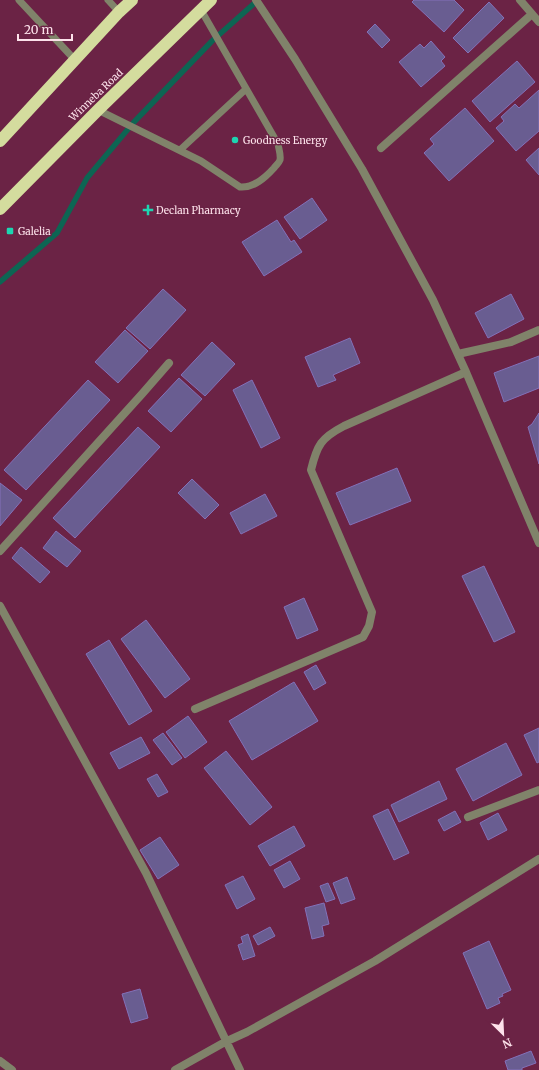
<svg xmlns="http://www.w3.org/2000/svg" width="539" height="1070" viewBox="0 0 539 1070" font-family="Merriweather,serif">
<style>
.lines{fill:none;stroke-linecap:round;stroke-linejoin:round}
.stream{stroke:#0d6553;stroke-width:5.5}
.building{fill:#695d91;stroke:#8371b9}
.lane{stroke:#80836a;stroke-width:7}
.street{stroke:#80836a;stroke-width:8}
.highway{stroke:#d4dc9e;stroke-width:12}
.poi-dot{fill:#1dd5b1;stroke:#6b2345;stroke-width:1.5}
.labels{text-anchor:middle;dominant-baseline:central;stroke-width:3;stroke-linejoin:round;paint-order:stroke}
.street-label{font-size:10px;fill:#fde2eb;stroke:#6b2345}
.poi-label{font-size:10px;fill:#fde2eb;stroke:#6b2345;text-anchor:start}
</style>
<rect width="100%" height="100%" fill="#6b2345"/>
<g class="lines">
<path class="stream" d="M0,282L57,233L87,178L134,122L212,41L258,0"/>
</g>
<path class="building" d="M414,0H454L464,10L444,32L412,2Z
M489,2L504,18L468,53L453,38Z
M375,24L390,40L382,48L367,32Z
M431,41L445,57L441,61L445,66L421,87L399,62L420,44L424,48Z
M517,61L535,82L490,122L472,101Z
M539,90V131L516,151L496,128L504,121L501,117L515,104L519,108Z
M465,108L494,141L449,181L424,153L434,144L430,139Z
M539,148V175L526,160Z
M312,198L327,220L300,239L284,217Z
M277,220L291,242L294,240L302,252L264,276L242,242Z
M163,289L186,310L150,349L126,328Z
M511,294L524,319L488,338L475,313Z
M125,330L148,351L118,383L95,362Z
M350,338L360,363L333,375L336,380L318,387L305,357Z
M212,342L235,364L205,396L181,375Z
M539,356V388L504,402L494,373Z
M179,378L202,399L171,432L148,411Z
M88,380L110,400L26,490L4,470Z
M252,380L280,438L261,448L233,390Z
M539,413V464L528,427L532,424Z
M138,427L160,447L75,538L53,518Z
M397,468L411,501L350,525L336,493Z
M192,479L219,505L205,519L178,493Z
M0,483L22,500L0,526Z
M265,494L277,516L241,534L230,513Z
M56,531L81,551L67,567L43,548Z
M21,547L50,572L40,583L12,558Z
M484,566L515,632L494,642L462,576Z
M304,598L318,630L297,639L284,607Z
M146,620L190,679L165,698L121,639Z
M109,640L152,711L129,725L86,654Z
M316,665L326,683L314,690L304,672Z
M294,682L318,721L252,760L229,721Z
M188,716L207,742L185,758L166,732Z
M539,728V762L537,763L524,735Z
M163,733L182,758L172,765L153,740Z
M141,737L150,753L119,769L110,753Z
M506,743L522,775L473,801L456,769Z
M226,751L272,807L250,825L204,768Z
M157,774L168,792L158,797L147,779Z
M439,781L447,799L399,822L391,805Z
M388,809L409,853L394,860L373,816Z
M455,811L461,822L444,831L438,820Z
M498,813L507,830L488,840L480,823Z
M294,826L305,846L270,866L258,846Z
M160,837L179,865L158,879L140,850Z
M290,861L300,879L284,888L274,870Z
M243,876L255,899L237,909L225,885Z
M347,877L355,899L341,904L333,883Z
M328,883L335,899L326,902L320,886Z
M324,903L329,924L322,926L324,936L312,939L305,908Z
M270,927L275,936L258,945L253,936Z
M248,934L255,956L243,960L238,945L243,943L241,937Z
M489,941L511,990L502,994L503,996L498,998L500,1003L487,1009L463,953Z
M140,989L148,1018L131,1023L122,994Z
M531,1051L536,1063L522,1068V1070H508L505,1061Z"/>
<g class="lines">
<path class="lane" d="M19,0L75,60
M108,0L119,12
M98,110L201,161L240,187C254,188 265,178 274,168C276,165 279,163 280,160C281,155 279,150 278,144L201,10
M180,150L246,89"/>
<path class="street" d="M256,0L295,59L362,169L433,300L466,372L539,543
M520,0L539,22
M381,148L532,14
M458,354L511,342L539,330
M0,551L142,394L169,363
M0,606L146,873L240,1070
M195,709L363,637L369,626L372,612L311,470C317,445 321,438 344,426L466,372
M468,817L539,790
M0,1061L12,1070
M175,1070L225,1042L247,1032L375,961L539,859"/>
<path class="highway" d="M0,141L119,12L132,0
M0,209L98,110L211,0"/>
</g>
<g class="poi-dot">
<circle cx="235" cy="140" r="4"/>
<path d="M146 204h4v4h4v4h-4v4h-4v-4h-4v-4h4z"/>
<rect x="6" y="227" width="8" height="8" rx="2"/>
</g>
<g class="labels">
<g class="street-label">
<text transform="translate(96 95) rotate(-44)">Winneba Road</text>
</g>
<g class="poi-label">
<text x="243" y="140">Goodness Energy</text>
<text x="156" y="210">Declan Pharmacy</text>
<text x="18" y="231">Galelia</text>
</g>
</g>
<g transform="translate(503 1034) rotate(156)" stroke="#6b2345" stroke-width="3" paint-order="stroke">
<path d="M0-3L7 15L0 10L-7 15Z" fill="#fde2eb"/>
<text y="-6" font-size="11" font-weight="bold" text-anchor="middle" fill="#fde2eb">N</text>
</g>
<path d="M18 34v6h54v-6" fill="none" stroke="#fde2eb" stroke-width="2"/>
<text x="24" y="34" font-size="12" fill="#fde2eb" stroke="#6b2345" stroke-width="3" paint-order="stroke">20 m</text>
</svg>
